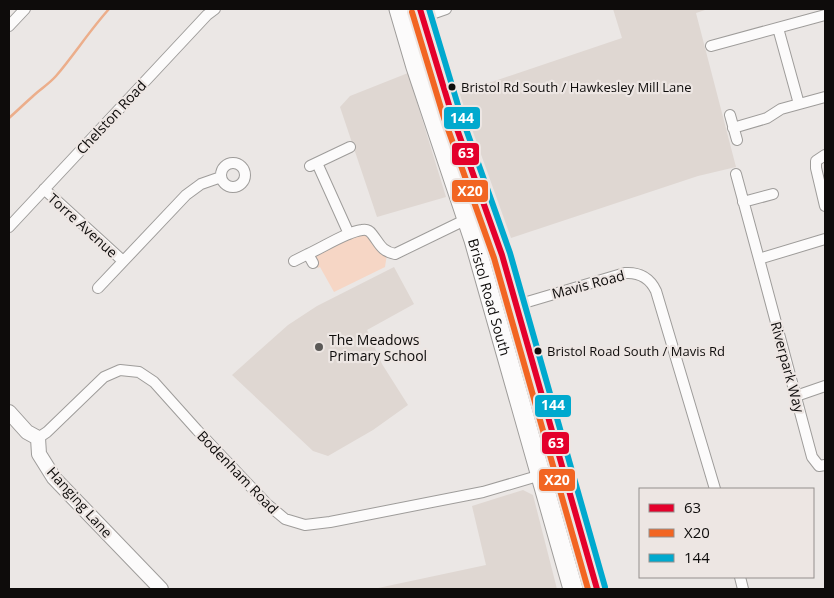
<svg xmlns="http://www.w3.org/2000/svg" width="834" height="598" viewBox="0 0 834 598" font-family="'Open Sans',sans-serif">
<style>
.built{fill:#dfd7d2}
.green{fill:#f6d6c5}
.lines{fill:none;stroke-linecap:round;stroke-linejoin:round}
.stream{stroke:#ecae8b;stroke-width:2.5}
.street-casing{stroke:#9e9c9a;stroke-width:12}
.secondary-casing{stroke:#9e9c9a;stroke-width:16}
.highway-casing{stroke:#9e9c9a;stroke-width:21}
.street{stroke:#fcfbfb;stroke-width:10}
.secondary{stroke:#fcfbfb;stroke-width:14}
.highway{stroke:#fcfbfb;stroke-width:19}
.bus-1-casing{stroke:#ede6e3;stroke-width:10}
.bus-2-casing{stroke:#ede6e3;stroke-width:10}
.bus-3-casing{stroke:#ede6e3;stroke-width:10}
.bus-1{stroke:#e4002b;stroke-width:6}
.bus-2{stroke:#f26522;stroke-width:6}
.bus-3{stroke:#00a9ce;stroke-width:6}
.bus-dot{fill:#0e0c0b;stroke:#ede6e3;stroke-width:2}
.poi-dot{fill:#5b5957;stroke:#ede6e3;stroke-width:2}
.labels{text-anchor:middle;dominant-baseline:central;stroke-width:4.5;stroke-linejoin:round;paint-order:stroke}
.bus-label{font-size:13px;fill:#0e0c0b;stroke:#ede6e3;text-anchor:start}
.street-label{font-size:14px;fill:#0e0c0b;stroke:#ede6e3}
.poi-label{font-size:14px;fill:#0e0c0b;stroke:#ede6e3;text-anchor:start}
.line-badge{stroke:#ede6e3;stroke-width:2}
.badge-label{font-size:14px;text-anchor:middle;font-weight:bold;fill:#fff}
</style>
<rect width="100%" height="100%" fill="#ebe7e5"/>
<path class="built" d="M613,9H708L696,13L736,167L698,176L511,238L459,93L622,38Z
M408,73L446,197L377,217L340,107L350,96Z
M394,267L414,304L367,330L382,364L408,405L373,430L328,456L313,451L232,375L288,325L317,306Z
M523,490L533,495L557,589H387L378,588L486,565L472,506Z"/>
<path class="green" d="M417,26L461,149L580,546L567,550L412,28Z
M363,230L387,254L385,267L334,292L320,267L318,268L310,254Z"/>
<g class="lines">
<path class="stream" d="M9,118C17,111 24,104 32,97C40,89 48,85 56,76C74,55 90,30 109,9"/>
<g class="street-casing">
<path id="street" d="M423,17L446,9
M9,26L25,9
M778,28L799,104
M711,46L825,15
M730,115L737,140
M733,128L767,118L781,109L825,97
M825,155L816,161V168L825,206
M221 175a12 12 0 1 1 24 0a12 12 0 1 1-24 0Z
M317,163L349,234
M310,166L350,147
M736,174L759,259L825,239
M44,189L123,261
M743,202L773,194
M9,227L207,15L215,9
M759,259L812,457L819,466L825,465
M294,261L308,254
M313,263L308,254C324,247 346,232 362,230C367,229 370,231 372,234C380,244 381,251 395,254L467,219
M98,288L186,195L201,184L221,177
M517,305L625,273C639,272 650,278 656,291L715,489
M796,396L825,386
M38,438L47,432L104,377L120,370L139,372L154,382L197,430L267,504L285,519L305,525L330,522L483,492L541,475
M740,577L743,589"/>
</g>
<g class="secondary-casing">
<path id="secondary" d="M9,412L27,432L38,438L39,454L54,478L161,589"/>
</g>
<g class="highway-casing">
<g id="highway">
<path id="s1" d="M399,9L416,67L474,240L573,589"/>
<path d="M420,9L452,115L502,255L597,589"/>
</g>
</g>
<use href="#street" class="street"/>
<use href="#secondary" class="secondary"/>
<use href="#highway" class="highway"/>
<g class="bus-1-casing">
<path id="bus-1" d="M420,9L452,115L502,255L597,589"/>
</g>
<g class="bus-2-casing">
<path id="bus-2" d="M412,12L444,118L494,258L588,589"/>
</g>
<g class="bus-3-casing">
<path id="bus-3" d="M429,9L460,112L510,253L605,587"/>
</g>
<use href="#bus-1" class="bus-1"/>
<use href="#bus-2" class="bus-2"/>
<use href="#bus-3" class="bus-3"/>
</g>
<g class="bus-dot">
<circle cx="452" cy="87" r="4.5"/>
<circle cx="538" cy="351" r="4.5"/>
</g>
<circle class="poi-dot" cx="319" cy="347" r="5"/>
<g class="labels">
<g class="bus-label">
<text x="461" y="87">Bristol Rd South / Hawkesley Mill Lane</text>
<text x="547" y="351">Bristol Road South / Mavis Rd</text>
</g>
<g class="street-label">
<text transform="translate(111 117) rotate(-47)">Chelston Road</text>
<text transform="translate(83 225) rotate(42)">Torre Avenue</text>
<text transform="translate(588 284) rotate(-15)">Mavis Road</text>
<text stroke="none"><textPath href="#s1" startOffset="302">Bristol Road South</textPath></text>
<text transform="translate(788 367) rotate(75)">Riverpark Way</text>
<text transform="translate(238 472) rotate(46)">Bodenham Road</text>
<text transform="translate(80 502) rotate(48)">Hanging Lane</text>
</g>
<g class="poi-label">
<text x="329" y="339">The Meadows<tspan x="329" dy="16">Primary School</tspan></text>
</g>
</g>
<g class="line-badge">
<rect x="443" y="106" width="38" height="24" rx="5" fill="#00a9ce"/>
<rect x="451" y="142" width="29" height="24" rx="5" fill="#e4002b"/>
<rect x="451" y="179" width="38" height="24" rx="5" fill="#f26522"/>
<rect x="534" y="394" width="38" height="24" rx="5" fill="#00a9ce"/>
<rect x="541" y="431" width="29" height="24" rx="5" fill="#e4002b"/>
<rect x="538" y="468" width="38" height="24" rx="5" fill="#f26522"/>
</g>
<g class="badge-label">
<text x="462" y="123">144</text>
<text x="466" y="158">63</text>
<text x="470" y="196">X20</text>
<text x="553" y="410">144</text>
<text x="556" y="448">63</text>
<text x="557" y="485">X20</text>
</g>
<rect width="834" height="598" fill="none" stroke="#0e0c0b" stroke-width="20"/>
<rect x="639" y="488" width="175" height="90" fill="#ede6e3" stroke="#948f8d"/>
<rect x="649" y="504" width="25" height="8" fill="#e4002b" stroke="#948f8d"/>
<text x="684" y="513" font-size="15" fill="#0e0c0b">63</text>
<rect x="649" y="529" width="25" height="8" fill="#f26522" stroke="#948f8d"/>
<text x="684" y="538" font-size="15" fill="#0e0c0b">X20</text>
<rect x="649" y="554" width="25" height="8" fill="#00a9ce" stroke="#948f8d"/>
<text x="684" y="563" font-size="15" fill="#0e0c0b">144</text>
</svg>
